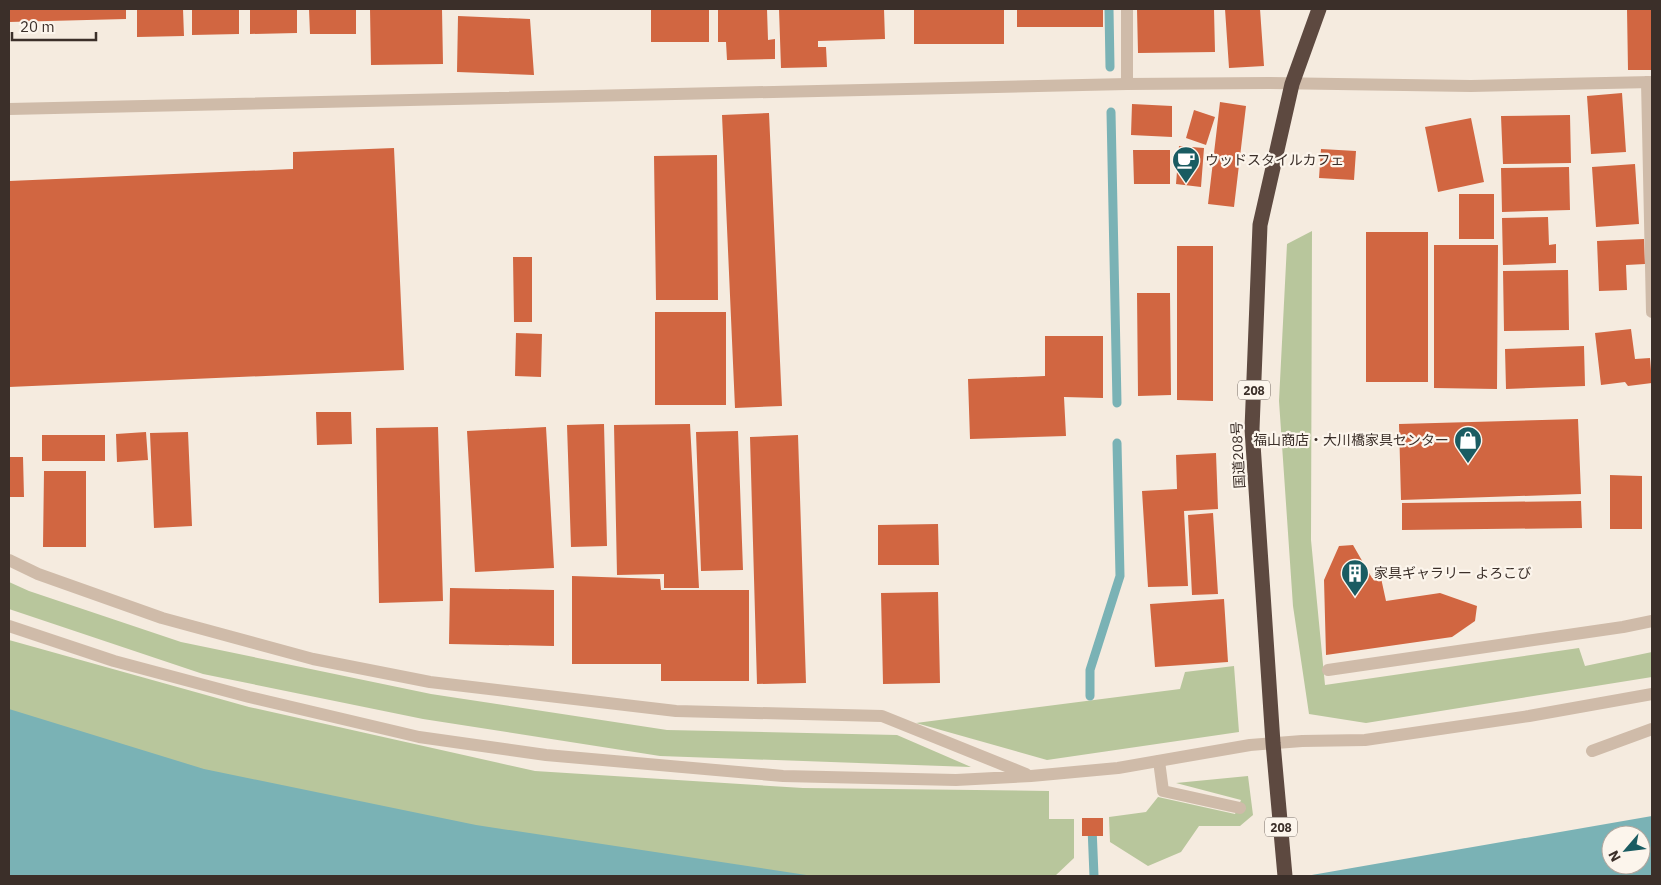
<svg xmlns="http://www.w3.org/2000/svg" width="1661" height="885" viewBox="0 0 1661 885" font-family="'IBM Plex Sans','Noto Sans JP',sans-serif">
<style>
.green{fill:#b8c69c}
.water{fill:#7ab2b5;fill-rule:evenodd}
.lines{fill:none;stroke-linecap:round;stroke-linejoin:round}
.stream{stroke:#7ab2b5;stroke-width:9}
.building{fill:#d16641}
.lane{stroke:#cfbba9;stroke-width:12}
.street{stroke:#cfbba9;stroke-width:12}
.highway{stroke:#5d4940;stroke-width:15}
.labels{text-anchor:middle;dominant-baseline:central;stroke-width:4.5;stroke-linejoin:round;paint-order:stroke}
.shield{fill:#fcf5ec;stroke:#756a64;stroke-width:1}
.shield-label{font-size:12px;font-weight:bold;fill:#3b2f29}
.poi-label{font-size:14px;fill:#3b2f29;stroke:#fcf5ec;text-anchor:start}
.street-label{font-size:14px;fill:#3b2f29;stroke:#fcf5ec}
</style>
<rect width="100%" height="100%" fill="#f5ebdf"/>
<path class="green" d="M1312,231L1311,540L1325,685L1579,648L1585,666L1652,652V677L1366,723L1309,714L1293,606L1279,401L1287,244Z
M9,582L29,591L181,642L431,694L667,730L897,735L971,767L660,756L423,719L203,674L9,609Z
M9,640L249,707L535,771L803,788L1049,791V819H1074V858L1055,876H470L9,764Z
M1234,666L1239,732L1047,760L916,723L1180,689L1185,672Z
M1248,776L1253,815L1240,826H1199L1181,852L1148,866L1110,842L1109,817L1146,812L1158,797L1235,814L1241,800L1176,783Z"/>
<path class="water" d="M9,709L204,769L476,825L813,876H9Z
M1652,816V876H1306ZM1611,835H1641V865H1611Z"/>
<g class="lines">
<path class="stream" d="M1109,9L1110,67
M1111,112L1117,403
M1090,696V670L1120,576L1117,443
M1092,827L1094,876"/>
</g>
<path class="building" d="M9,9H126V19L9,22Z
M137,9H183L184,36L137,37Z
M192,9H239V34L192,35Z
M250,9H297V33L250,34Z
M309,9H356V34H310Z
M370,9H442L443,64L371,65Z
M651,9H709V42H651Z
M718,9H767L768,40L775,39V59L727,60L726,42H718Z
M779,9H884L885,39L818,41V47H826L827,67L781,68Z
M914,9H1004V44H914Z
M1017,9H1103V27H1017Z
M1137,9H1214L1215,52L1138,53Z
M1225,9H1260L1264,66L1229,68Z
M1627,9H1652V70H1628Z
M458,16L530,19L534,75L457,72Z
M1622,93L1626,152L1591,154L1587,96Z
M1220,102L1246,106L1234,207L1208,204Z
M1132,104L1172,106V137L1131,135Z
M1194,110L1215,117L1206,145L1186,138Z
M769,113L782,406L735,408L722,115Z
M1570,115L1571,163L1503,164L1501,116Z
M1471,118L1484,182L1438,192L1425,127Z
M1179,146L1204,148L1201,187L1176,184Z
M394,148L404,370L9,387V181L293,169V152Z
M1321,149L1356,151L1354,180L1319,178Z
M1133,150H1170V184H1134Z
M717,155L718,300H656L654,156Z
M1635,164L1639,224L1596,227L1592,167Z
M1569,167L1570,210L1502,212L1501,168Z
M1459,194H1494V239H1459Z
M1548,217L1549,245L1556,244V263L1503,265L1502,218Z
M1366,232H1428V382H1366Z
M1644,239L1645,264L1626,265L1627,290L1599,291L1597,241Z
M1434,245H1498L1497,389L1434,388Z
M1177,246H1213V401L1177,400Z
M513,257H532V322H514Z
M1568,270L1569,330L1504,331L1503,271Z
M1137,293H1170L1171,395L1138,396Z
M655,312H726V405H655Z
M1631,329L1635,359L1650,358L1652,383L1628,386L1625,382L1601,385L1595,333Z
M516,333L542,334L541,377L515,376Z
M1045,336H1103V398L1064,397L1066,436L970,439L968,379L1045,376Z
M1584,346L1585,386L1506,389L1505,349Z
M316,412H351L352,444L317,445Z
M1578,419L1581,494L1401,500L1399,424Z
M604,424L607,546L571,547L567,425Z
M690,424L699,588H664V574L617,575L614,425Z
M438,427L443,601L379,603L376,428Z
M546,427L554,568L475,572L467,431Z
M738,431L743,570L701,571L696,432Z
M146,432L148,460L117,462L116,434Z
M188,432L192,526L154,528L150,433Z
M42,435H105V461H42Z
M798,435L806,683L757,684L750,437Z
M1216,453L1218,509L1184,511L1188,586L1148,587L1142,491L1177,489L1176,455Z
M9,457H23L24,497H9Z
M44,471H86V547H43Z
M1610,475L1642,476V529H1610Z
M1581,501L1582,528L1402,530V503Z
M1213,513L1218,594L1192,595L1188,515Z
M938,524L939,565H878V525Z
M1353,545L1372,578H1381L1386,601L1440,593L1477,606L1475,621L1452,637L1326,655L1324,580L1339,546Z
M572,576L660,579L661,590H749V681H661V664H572Z
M450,588L554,590V646L449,644Z
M938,592L940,683L883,684L881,593Z
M1224,599L1228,662L1155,667L1150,604Z
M1082,818H1103V836H1082Z"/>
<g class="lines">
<path class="lane" d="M1127,9V84
M1592,751L1652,729
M1159,761L1163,791L1240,808"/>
<path class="street" d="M1647,82L1652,312
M9,109L1127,84L1268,83L1471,86L1652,82
M9,560L38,574L162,618L313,659L430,682L676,711L882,716L1026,774
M9,626L114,661L249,697L419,737L546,755L783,776L956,780L1031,776L1118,768L1250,745L1302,741L1365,740L1529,716L1652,694
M1328,670L1623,627L1652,621"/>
<path class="highway" d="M1285,876L1273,743L1252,429L1260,225L1292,84L1319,9"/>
</g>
<defs>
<g id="cafe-pin" transform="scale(1.4375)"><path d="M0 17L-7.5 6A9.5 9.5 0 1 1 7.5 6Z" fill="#1a5c62" stroke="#fcf5ec"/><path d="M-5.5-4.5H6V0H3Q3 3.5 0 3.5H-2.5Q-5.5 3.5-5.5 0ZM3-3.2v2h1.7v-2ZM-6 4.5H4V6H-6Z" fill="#fff"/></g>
<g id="shop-pin" transform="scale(1.4375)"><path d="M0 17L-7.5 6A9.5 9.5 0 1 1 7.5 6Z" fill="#1a5c62" stroke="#fcf5ec"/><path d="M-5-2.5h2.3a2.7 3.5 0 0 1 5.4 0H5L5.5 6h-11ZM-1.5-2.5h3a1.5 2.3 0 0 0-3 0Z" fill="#fff"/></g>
<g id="building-pin" transform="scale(1.4375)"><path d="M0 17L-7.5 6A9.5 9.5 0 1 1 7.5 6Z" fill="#1a5c62" stroke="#fcf5ec"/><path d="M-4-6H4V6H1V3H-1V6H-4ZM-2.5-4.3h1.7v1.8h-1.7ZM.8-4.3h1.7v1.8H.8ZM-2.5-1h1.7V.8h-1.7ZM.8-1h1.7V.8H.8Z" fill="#fff"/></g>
</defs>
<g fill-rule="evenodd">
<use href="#cafe-pin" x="1186" y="160"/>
<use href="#shop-pin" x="1468" y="440"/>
<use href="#building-pin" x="1355" y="573"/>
</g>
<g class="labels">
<g class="shield">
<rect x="1238" y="380.5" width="32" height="19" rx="4"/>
<rect x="1265" y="817.5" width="32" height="19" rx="4"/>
</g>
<g class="shield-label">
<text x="1254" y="390">208</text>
<text x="1281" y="827">208</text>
</g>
<g class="poi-label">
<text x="1205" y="160">ウッドスタイルカフェ</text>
<text x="1449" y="440" text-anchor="end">福山商店・大川橋家具センター</text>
<text x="1374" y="573">家具ギャラリー よろこび</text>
</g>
<g class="street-label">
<text transform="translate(1238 455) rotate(-93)">国道208号</text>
</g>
</g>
<rect width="1661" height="885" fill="none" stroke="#3b2f29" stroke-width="20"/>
<g transform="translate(1626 850) rotate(242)"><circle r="24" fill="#fcf5ec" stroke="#afa69e"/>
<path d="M0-4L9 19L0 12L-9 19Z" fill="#1a5c62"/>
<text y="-8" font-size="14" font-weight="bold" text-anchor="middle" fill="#3b2f29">N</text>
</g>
<path d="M12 32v8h84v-8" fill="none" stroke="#3b2f29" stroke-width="2.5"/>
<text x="20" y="32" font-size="15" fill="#3b2f29" stroke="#fcf5ec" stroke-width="4" paint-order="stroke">20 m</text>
</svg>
